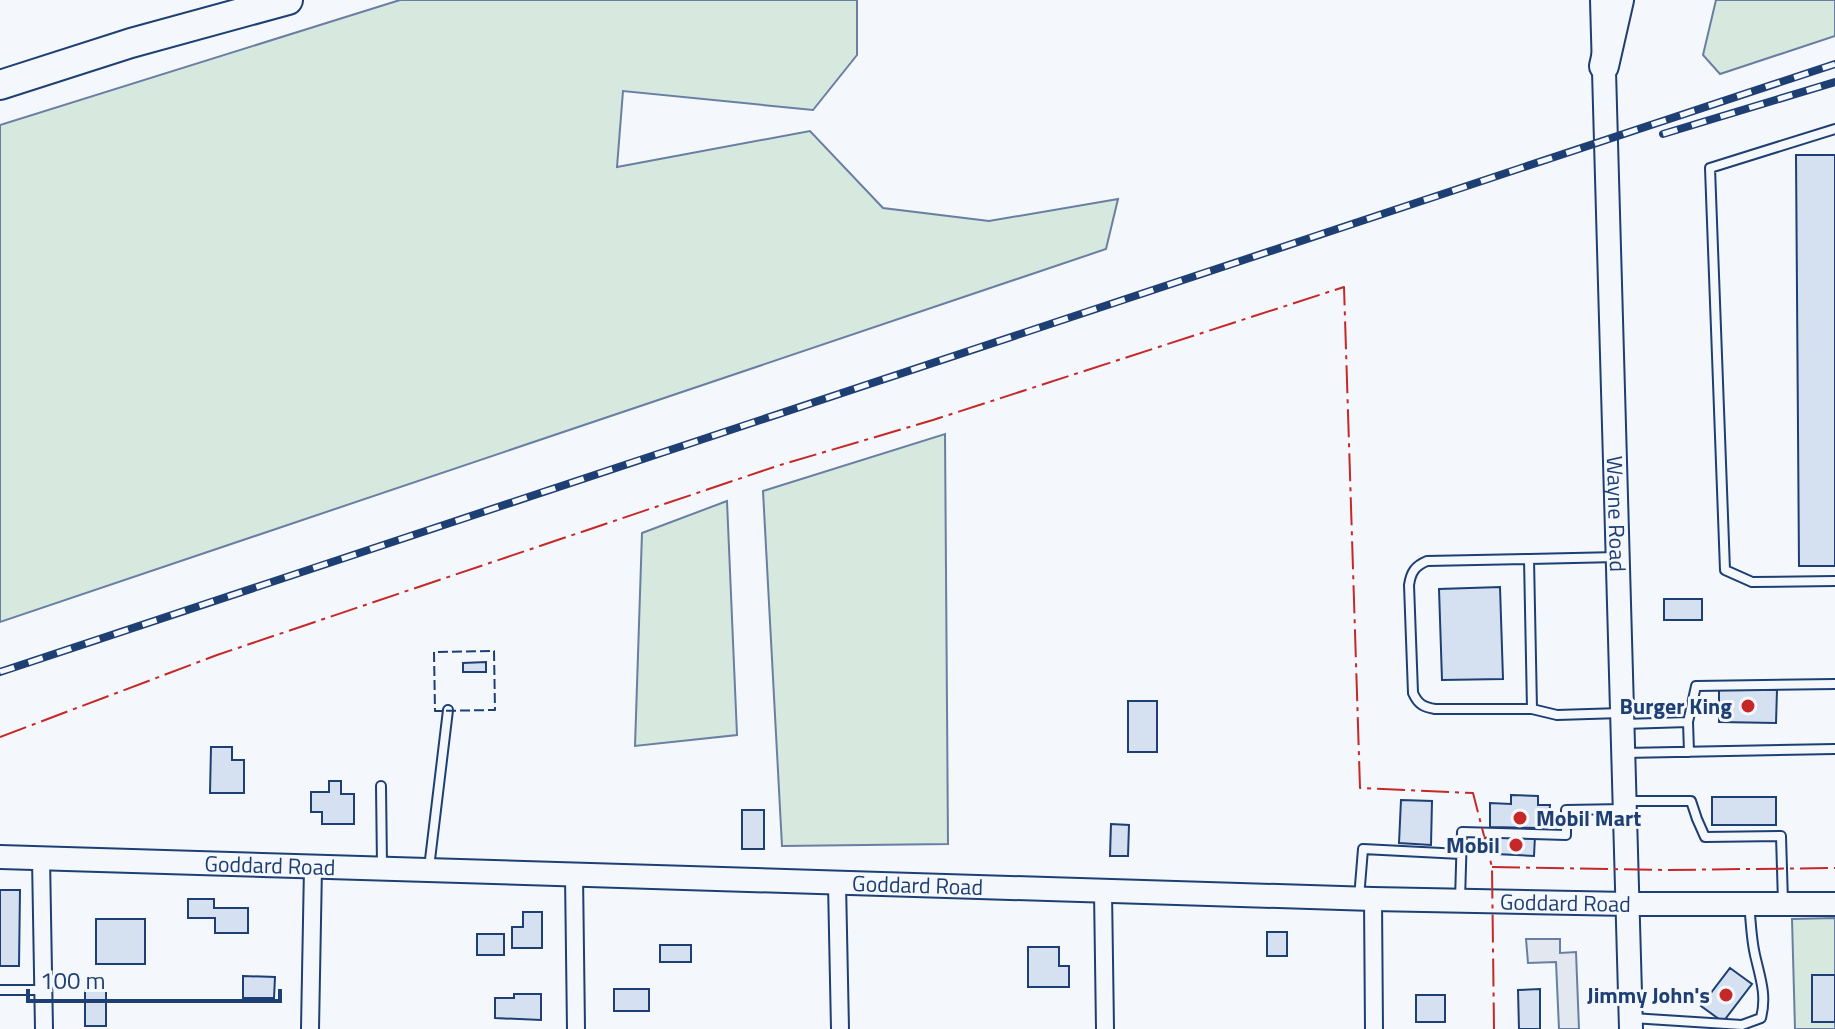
<svg xmlns="http://www.w3.org/2000/svg" width="1835" height="1029" viewBox="0 0 1835 1029" font-family="'Titillium Web',sans-serif">
<style>
.green{fill:#d7e8df;stroke:#687fa3;stroke-width:2}
.parking{fill:#e3e8f0;stroke:#687fa3;stroke-width:2}
.building{fill:#d5e0f0;stroke:#1d3f73;stroke-width:2}
.lines{fill:none;stroke-linecap:round;stroke-linejoin:round}
.lane-casing{stroke:#1d3f73;stroke-width:12}
.street-casing{stroke:#1d3f73;stroke-width:20}
.secondary-casing{stroke:#1d3f73;stroke-width:26}
.highway-casing{stroke:#1d3f73;stroke-width:32}
.lane{stroke:#f4f7fb;stroke-width:8}
.street{stroke:#f4f7fb;stroke-width:16}
.secondary{stroke:#f4f7fb;stroke-width:22}
.highway{stroke:#f4f7fb;stroke-width:28}
.rail-casing{stroke:#1d3f73;stroke-width:8}
.rail{stroke:#f4f7fb;stroke-width:5;stroke-dasharray:15;stroke-linecap:butt}
.fence{stroke:#1d3f73;stroke-width:2;stroke-dasharray:10 4;stroke-linecap:butt}
.power{stroke:#c62828;stroke-width:2;stroke-dasharray:28 6 4 6;stroke-linecap:butt}
.poi-dot{fill:#c62828;stroke:#f4f7fb;stroke-width:3}
.labels{text-anchor:middle;dominant-baseline:central;stroke-width:6;stroke-linejoin:round;paint-order:stroke}
.street-label{font-size:22px;fill:#1d3f73;stroke:#f4f7fb}
.poi-label{font-size:22px;font-weight:bold;fill:#1d3f73;stroke:#f4f7fb;text-anchor:end}
</style>
<rect width="100%" height="100%" fill="#f4f7fb"/>
<path class="green" d="M400,0H857V55L813,110L623,91L617,167L810,131L883,208L989,221L1118,199L1106,249L0,622V125Z
M1716,0H1835V36L1720,74L1703,55Z
M945,434L948,844L782,846L763,491Z
M727,501L737,735L635,746L642,533Z
M1835,918V1029H1795L1792,919Z"/>
<path class="parking" d="M1526,939H1560V953L1576,952L1579,1029H1559L1556,962L1528,963Z"/>
<path class="building" d="M1796,155H1835V566H1799Z
M1500,587L1503,679L1442,680L1439,589Z
M1664,599H1702V620H1664Z
M486,662V672H463V663Z
M1719,689L1777,690L1776,723L1719,722Z
M1128,701H1157V752H1128Z
M211,747H232V760H244V793H210Z
M329,781H341V794H354V824H322V812H311V792H329Z
M1511,795L1538,796V805H1550L1548,826L1543,828L1490,827V803L1511,804Z
M1712,797H1776V825H1712Z
M1401,800L1432,801L1431,845L1399,843Z
M742,810H764V849H742Z
M1111,824L1129,825L1128,856H1110Z
M1497,835L1535,836L1534,856L1496,854Z
M0,890H20L19,966H0Z
M188,899H214V908H248V933H215V918H188Z
M523,912H542V948H512V927H523Z
M96,919H145V964H96Z
M1267,932H1287V956H1267Z
M477,934H504V955H477Z
M660,945H691V962H660Z
M1028,947H1059V966H1069V987H1028Z
M1730,968L1752,984L1723,1022L1701,1006Z
M1812,975H1835V1022H1812Z
M243,976L275,977L274,998H243Z
M614,989H649V1011H614Z
M1540,989V1029H1519L1518,990Z
M85,991H106V1026H85Z
M514,994H541V1020L495,1018V998H514Z
M1416,995H1445V1022H1416Z"/>
<g class="lines">
<g class="lane-casing">
<path id="lane" d="M1835,129L1710,168L1725,570L1752,582L1835,581
M1529,559L1427,561C1415,566 1411,572 1409,585L1413,693C1418,704 1423,707 1435,709H1532L1557,715L1621,713
M1532,709L1529,559L1618,557
M1624,724L1688,722
M1689,752L1688,722L1696,686L1835,684
M1624,753L1835,749
M381,786L382,865
M1626,801H1691L1697,819L1705,837L1781,836L1783,902
M429,868L448,710
M1359,898L1363,849L1461,854
M1460,900L1462,832L1566,835V810L1624,809
M0,990H43
M1632,1018L1742,1025L1761,1018C1767,995 1760,977 1755,955C1751,938 1751,921 1749,904"/>
</g>
<g class="street-casing">
<path id="street" d="M41,858L44,1029
M574,875L576,1029
M837,883L840,1029
M1103,891L1105,1029
M1373,899L1374,1029
M310,1029L313,867"/>
</g>
<g class="secondary-casing">
<g id="secondary">
<path id="s1" d="M1602,0L1631,1029"/>
<path id="s2" d="M0,857L1373,899L1628,904H1835"/>
</g>
</g>
<g class="highway-casing">
<path id="highway" d="M1604,66L1619,0
M0,85L131,43L288,0"/>
</g>
<use href="#lane" class="lane"/>
<use href="#street" class="street"/>
<use href="#secondary" class="secondary"/>
<use href="#highway" class="highway"/>
<g class="rail-casing">
<path id="rail" d="M1663,134L1835,82
M0,672L1835,64"/>
</g>
<use href="#rail" class="rail"/>
<path class="fence" d="M494,651L495,710L435,711L434,652Z"/>
<path class="power" d="M0,737L217,655L777,466L933,420L1344,287L1360,788L1473,793L1492,867L1494,1029
M1492,867L1666,870L1835,868"/>
</g>
<g class="poi-dot">
<circle cx="1748" cy="706" r="8"/>
<circle cx="1520" cy="818" r="8"/>
<circle cx="1516" cy="845" r="8"/>
<circle cx="1726" cy="995" r="8"/>
</g>
<g class="labels">
<g class="street-label">
<text stroke="none"><textPath href="#s1" startOffset="514">Wayne Road</textPath></text>
<text stroke="none"><textPath href="#s2" startOffset="270">Goddard Road</textPath></text>
<text stroke="none"><textPath href="#s2" startOffset="918">Goddard Road</textPath></text>
<text stroke="none"><textPath href="#s2" startOffset="1566">Goddard Road</textPath></text>
</g>
<g class="poi-label">
<text x="1732" y="706">Burger King</text>
<text x="1536" y="818" text-anchor="start">Mobil Mart</text>
<text x="1500" y="845">Mobil</text>
<text x="1710" y="995">Jimmy John's</text>
</g>
</g>
<path d="M28 989v12h252v-12" fill="none" stroke="#1d3f73" stroke-width="4"/>
<text x="40" y="989" font-size="24" fill="#1d3f73" stroke="#f4f7fb" stroke-width="6" paint-order="stroke">100 m</text>
</svg>
